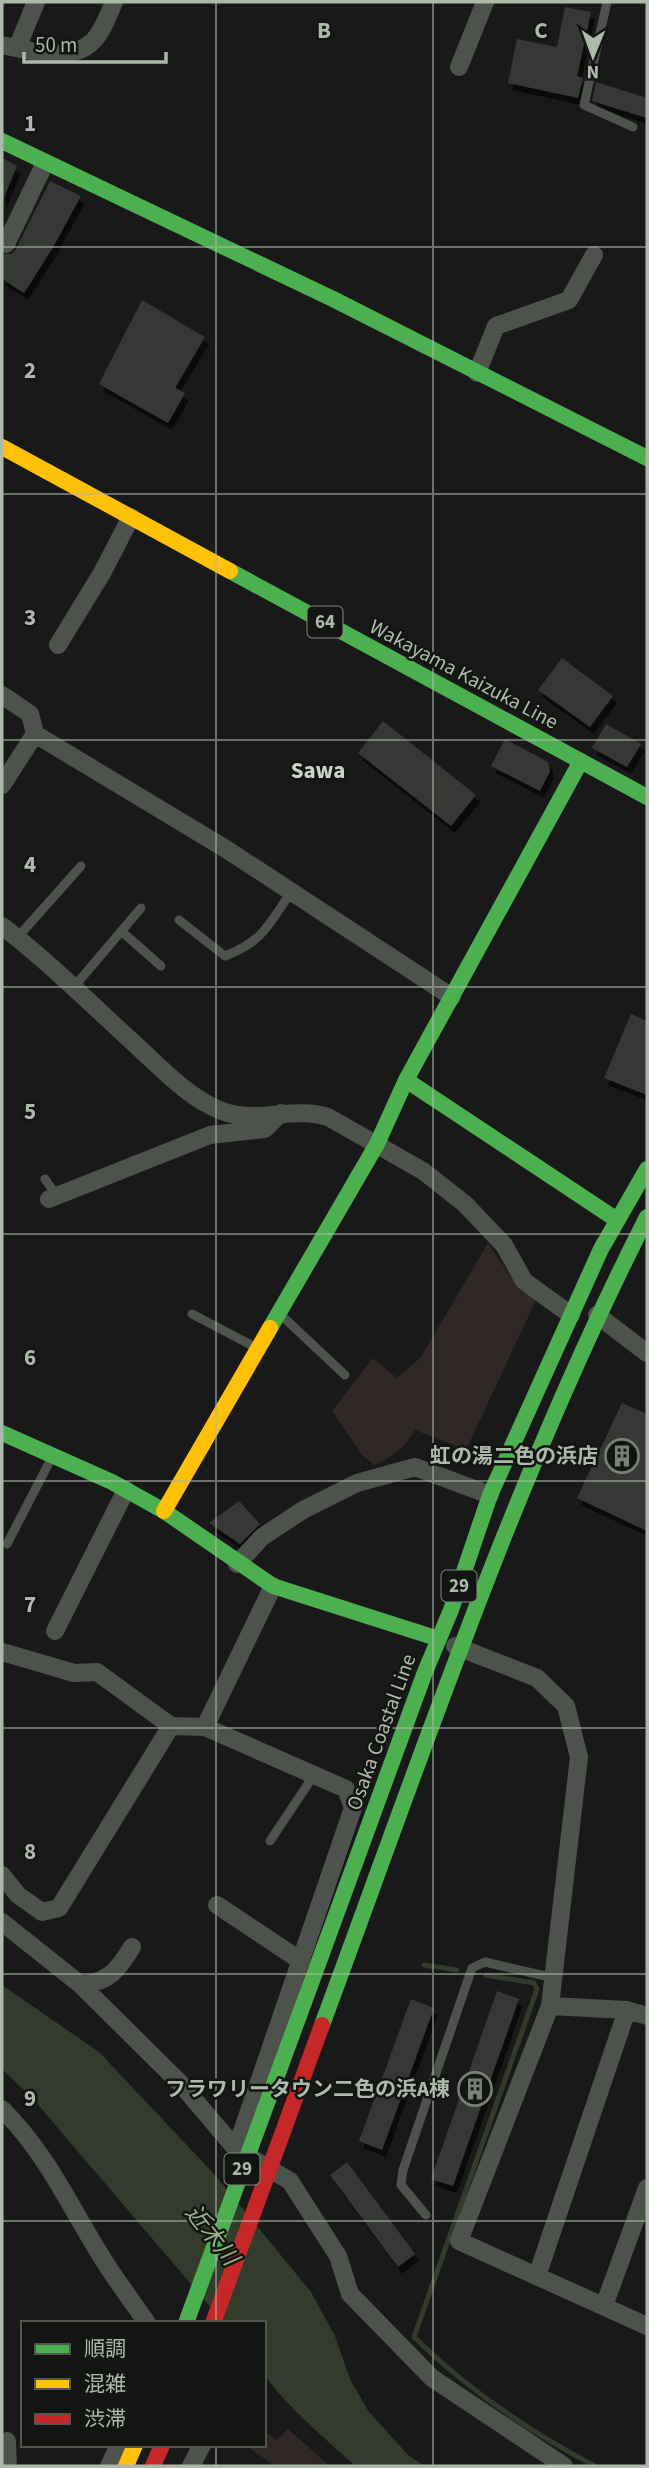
<svg xmlns="http://www.w3.org/2000/svg" width="649" height="2468" viewBox="0 0 649 2468" font-family="'Source Sans 3','Noto Sans JP',sans-serif">
<style>
.green{fill:#2f2826}
.water{fill:#323b2c}
.lines{fill:none;stroke-linecap:round;stroke-linejoin:round}
.stream{stroke:#323b2c;stroke-width:5}
.building{fill:#363836;filter:url(#shadow)}
.lane{stroke:#4e524d;stroke-width:9}
.street{stroke:#4e524d;stroke-width:18}
.fast{stroke:#4caf50;stroke-width:16}
.slow{stroke:#ffc107;stroke-width:16}
.jam{stroke:#c62828;stroke-width:16}
.fast-bridge{stroke:#4caf50;stroke-width:16}
.jam-bridge{stroke:#c62828;stroke-width:16}
.grid{fill:none;stroke:#adb9aa;stroke-width:2;stroke-opacity:0.55}
.labels{text-anchor:middle;dominant-baseline:central;stroke-width:5;stroke-linejoin:round;paint-order:stroke}
.shield{fill:#131513;stroke:#7f887d;stroke-width:2}
.shield-label{font-size:19px;font-weight:bold;fill:#adb9aa}
.street-label{font-size:21px;fill:#adb9aa;stroke:#131513}
.poi-label{font-size:21px;font-weight:bold;fill:#adb9aa;stroke:#131513;text-anchor:end}
.neighbourhood-label{font-size:23px;font-weight:bold;fill:#cdd5cb;stroke:#131513}
.water-label{font-size:23px;font-style:italic;fill:#97b482;stroke:#131513}
.grid-label{font-size:23px;text-anchor:middle;font-weight:bold;fill:#adb9aa;stroke:#131513;stroke-width:5;stroke-linejoin:round;paint-order:stroke}
</style>
<defs>
<filter id="shadow"><feDropShadow dx="4" dy="7" stdDeviation="0" flood-color="#0009"/></filter>
</defs>
<rect width="100%" height="100%" fill="#191919"/>
<path class="green" d="M488,1243L520,1290L537,1298L466,1450L415,1430C405,1448 392,1457 374,1465L362,1455L332,1411L373,1358L397,1378L421,1357Z
M288,2429L330,2466H275L245,2445H264V2431L277,2440Z"/>
<path class="water" d="M2,1985L99,2052L215,2175L311,2292L335,2336L350,2379L369,2412L409,2456L425,2466H356C337,2450 272,2393 264,2372C260,2360 264,2336 264,2323H224L34,2100L2,2069Z"/>
<g class="lines">
<path class="stream" d="M424,1965L457,1970
M486,1975L534,1983L537,1989L414,2337C468,2390 528,2431 595,2466"/>
</g>
<path class="building" d="M565,7L591,12L577,76L583,78L578,98L508,83L517,39L557,47Z
M596,82L647,98V118L592,101Z
M2,158L17,166L2,202Z
M50,181L81,196L52,249L24,293L2,279V254H12L16,249Z
M142,300L205,337L175,388L185,393L168,423L99,384Z
M562,658L613,696L590,727L538,690Z
M383,721L476,795L451,826L358,753Z
M606,724L641,744L627,767L592,748Z
M505,739L548,762L550,771L540,791L491,766Z
M631,1014L647,1021V1095L604,1078Z
M622,1403L647,1414V1531L577,1498Z
M239,1501L260,1524L240,1544L209,1523Z
M497,1991L519,1999L453,2186L431,2179Z
M411,1999L434,2008L382,2150L359,2141Z
M347,2162L415,2254L398,2267L330,2175Z"/>
<g class="lines">
<path class="lane" d="M607,2L584,105L633,127
M179,920L225,956C264,941 269,924 291,892
M121,931L161,966
M17,938L81,866
M73,988L141,908
M45,1179L57,1196
M192,1314L257,1348
M280,1314L345,1375
M7,1544L52,1457
M270,1841L314,1775
M426,2215L401,2185L403,2170L472,1968L485,1962L554,1978"/>
<path class="street" d="M2,45C28,50 71,64 93,41C103,31 108,15 114,2
M17,48L36,2
M459,67L485,2
M2,242L6,244L45,163
M477,373L496,326L569,300L594,255
M58,645L102,573L131,517
M2,695L30,714L35,734
M2,785L35,734L226,849L452,997
M2,926C50,963 93,1006 138,1047C162,1069 190,1099 222,1111C255,1124 294,1106 328,1117L423,1171L465,1204L504,1245L524,1281L571,1315
M49,1199L210,1135L265,1129L281,1113
M597,1315L647,1353
M237,1564L262,1537L303,1510L357,1483L415,1467L490,1495
M55,1631L126,1490
M455,1646L537,1678L566,1706L579,1757L550,2006L459,2241L647,2326
M2,1652L74,1673L97,1672L171,1726L205,1727L346,1789L353,1808L236,2149
M205,1727L273,1586
M2,1875L18,1895L42,1912L59,1908L171,1726
M217,1905L301,1961
M2,1922L81,1985L180,2083L236,2149L290,2181L338,2256L350,2294L432,2378L564,2466
M81,1985C109,1982 118,1970 132,1947
M550,2006L627,2010L647,2016
M2,2109C47,2154 68,2203 101,2256C115,2279 132,2301 147,2323
M537,2276L627,2010
M604,2306L647,2188
M7,2441L8,2466
M109,2466L119,2445
M191,2466L202,2445"/>
<path class="fast" d="M2,141L333,299L647,458
M230,571L647,797
M406,1080L617,1220
M270,1328L377,1144L406,1080L581,761
M2,1433L112,1482L164,1511L273,1586L439,1639
M299,2016L425,1672L451,1610L490,1495L601,1249L647,1169
M322,2025C423,1753 515,1476 647,1217"/>
<path class="slow" d="M2,447L230,571
M164,1511L270,1328
M126,2466L135,2445"/>
<path class="jam" d="M153,2466L162,2445"/>
<path class="fast-bridge" d="M186,2323L299,2016"/>
<path class="jam-bridge" d="M213,2323L322,2025"/>
</g>
<path class="grid" d="M216,2V2323M433,2V2466M2,247H647M2,494H647M2,740H647M2,987H647M2,1234H647M2,1481H647M2,1728H647M2,1974H647M2,2221H647M216,2445V2466"/>
<defs>
<g id="building-ring" transform="scale(1.75)"><circle r="9.5" fill="#131513" stroke="#798177" stroke-width="1.5"/><path d="M-4-6H4V6H1V3H-1V6H-4ZM-2.5-4.3h1.7v1.8h-1.7ZM.8-4.3h1.7v1.8H.8ZM-2.5-1h1.7V.8h-1.7ZM.8-1h1.7V.8H.8Z" fill="#798177"/></g>
</defs>
<g fill-rule="evenodd">
<use href="#building-ring" x="622" y="1456"/>
<use href="#building-ring" x="475" y="2089"/>
</g>
<g class="labels">
<g class="shield">
<rect x="307.5" y="606.5" width="35" height="31" rx="5"/>
<rect x="441.5" y="1570.5" width="35" height="31" rx="5"/>
<rect x="224.5" y="2153.5" width="35" height="31" rx="5"/>
</g>
<g class="shield-label">
<text x="325" y="622">64</text>
<text x="459" y="1586">29</text>
<text x="242" y="2169">29</text>
</g>
<g class="street-label">
<text transform="translate(464 674) rotate(28)">Wakayama Kaizuka Line</text>
<text transform="translate(381 1732) rotate(-70)">Osaka Coastal Line</text>
</g>
<g class="poi-label">
<text x="598" y="1456">虹の湯二色の浜店</text>
<text x="450" y="2089">フラワリータウン二色の浜A棟</text>
</g>
<g class="neighbourhood-label">
<text x="318" y="770">Sawa</text>
</g>
<g class="water-label">
<text transform="translate(212 2235) rotate(52)">近木川</text>
</g>
</g>
<g class="grid-label">
<text x="324" y="38">B</text>
<text x="541" y="38">C</text>
<text x="30" y="131">1</text>
<text x="30" y="378">2</text>
<text x="30" y="625">3</text>
<text x="30" y="872">4</text>
<text x="30" y="1119">5</text>
<text x="30" y="1365">6</text>
<text x="30" y="1612">7</text>
<text x="30" y="1859">8</text>
<text x="30" y="2106">9</text>
</g>
<rect width="649" height="2468" fill="none" stroke="#adb9aa" stroke-width="7"/>
<rect x="21" y="2321" width="245" height="126" fill="#131513" stroke="#51574f" stroke-width="2"/>
<rect x="35" y="2344" width="35" height="10" fill="#4caf50" stroke="#51574f" stroke-width="2"/>
<text x="84" y="2356" font-size="21" fill="#adb9aa">順調</text>
<rect x="35" y="2379" width="35" height="10" fill="#ffc107" stroke="#51574f" stroke-width="2"/>
<text x="84" y="2391" font-size="21" fill="#adb9aa">混雑</text>
<rect x="35" y="2414" width="35" height="10" fill="#c62828" stroke="#51574f" stroke-width="2"/>
<text x="84" y="2426" font-size="21" fill="#adb9aa">渋滞</text>
<g transform="translate(593 56) rotate(181)" stroke="#131513" stroke-width="5" paint-order="stroke">
<path d="M0-5L12 26L0 18L-12 26Z" fill="#adb9aa"/>
<text y="-10" font-size="19" font-weight="bold" text-anchor="middle" fill="#adb9aa">N</text>
</g>
<path d="M24 52v10h142v-10" fill="none" stroke="#adb9aa" stroke-width="3.5"/>
<text x="35" y="52" font-size="21" fill="#adb9aa" stroke="#131513" stroke-width="5" paint-order="stroke">50 m</text>
</svg>
